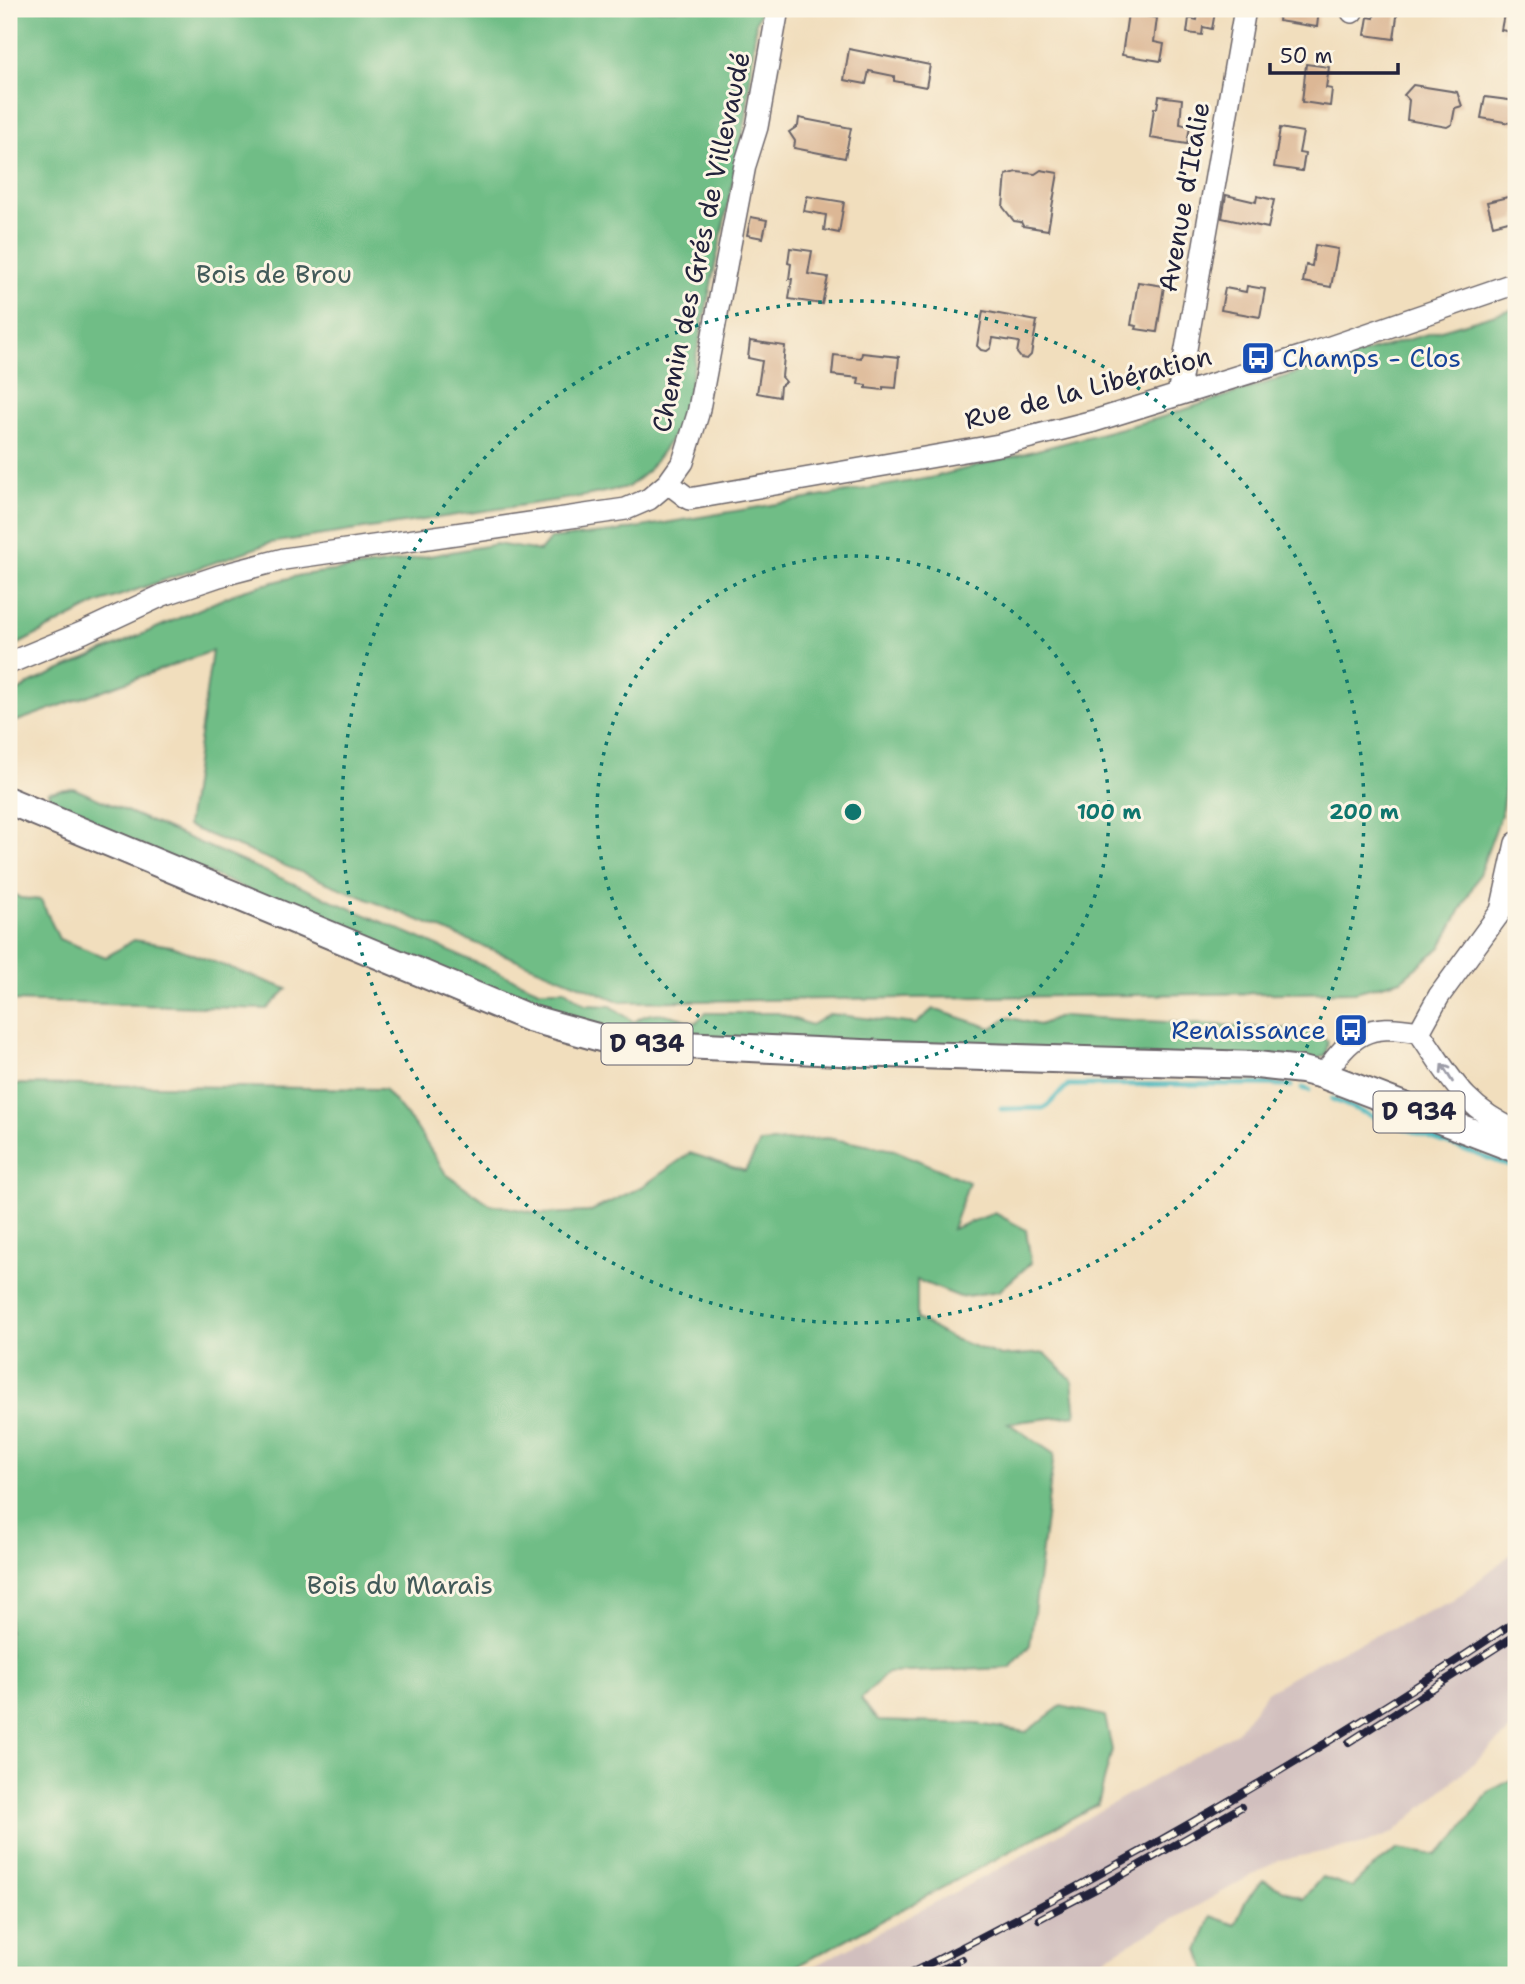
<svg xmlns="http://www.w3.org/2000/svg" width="1525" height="1984" font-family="'Shantell Sans',sans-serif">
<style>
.industrial{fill:#d1bfbe}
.forest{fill:#70bd86;stroke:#497060;stroke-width:2}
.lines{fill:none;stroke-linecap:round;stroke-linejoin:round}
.stream{stroke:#45b5bb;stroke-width:5}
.building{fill:#dcb795}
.minor-casing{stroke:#6a6468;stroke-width:24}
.major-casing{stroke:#6a6468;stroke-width:30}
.minor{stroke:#fff;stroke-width:21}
.major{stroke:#fff;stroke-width:26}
.rail-casing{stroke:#22223b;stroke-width:8}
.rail{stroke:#fcf5e5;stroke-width:5;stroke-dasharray:16;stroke-linecap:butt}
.oneway{stroke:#9c9ca7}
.ring{fill:none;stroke:#0f766e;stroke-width:3.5;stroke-dasharray:3.5 7}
.labels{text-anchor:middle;stroke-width:6;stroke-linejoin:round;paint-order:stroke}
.shield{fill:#fcf5e5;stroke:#63616e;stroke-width:2}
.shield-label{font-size:24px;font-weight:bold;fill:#22223b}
.street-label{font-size:26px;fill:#22223b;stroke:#fcf5e5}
.park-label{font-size:26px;fill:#425a59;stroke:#fcf5e5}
.transit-label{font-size:26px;fill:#164399;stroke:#fcf5e5;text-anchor:start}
.centre{fill:#0f766e;stroke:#fcf5e5;stroke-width:3.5}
.ring-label{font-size:21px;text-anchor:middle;font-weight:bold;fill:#0f766e;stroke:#fcf5e5;stroke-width:6;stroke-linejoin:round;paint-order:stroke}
</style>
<rect width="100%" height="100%" fill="#fcf5e5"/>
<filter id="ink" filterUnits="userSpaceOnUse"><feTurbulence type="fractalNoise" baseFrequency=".0143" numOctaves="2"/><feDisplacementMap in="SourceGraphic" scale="14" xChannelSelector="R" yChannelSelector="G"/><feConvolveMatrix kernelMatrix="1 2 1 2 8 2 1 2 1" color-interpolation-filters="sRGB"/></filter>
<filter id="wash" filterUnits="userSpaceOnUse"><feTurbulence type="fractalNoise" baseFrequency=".00686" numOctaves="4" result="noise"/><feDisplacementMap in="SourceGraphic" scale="28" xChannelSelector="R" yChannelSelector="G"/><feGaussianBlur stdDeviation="1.57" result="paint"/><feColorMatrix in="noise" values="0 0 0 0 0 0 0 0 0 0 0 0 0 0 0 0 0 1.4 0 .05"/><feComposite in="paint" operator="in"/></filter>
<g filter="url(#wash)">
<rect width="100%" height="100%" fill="#f1debd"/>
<path class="industrial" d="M1516,1550V1726L1393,1833L1364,1844L1279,1860L1074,1975H797L995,1871L1237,1732L1267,1692L1321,1660L1454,1600Z"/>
<path class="forest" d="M9,9H762L756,21L746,118L682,423L648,471L628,487L585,496L270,543L96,604L9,649Z
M1516,308V713L1501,815L1478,877L1441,947L1401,980L1355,992L621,1002L187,826L212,651L9,724V697L31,683L243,590L301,575L379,565L496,544L540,551L550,539L612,532L930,478L1156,419L1312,368Z
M73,788L539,990H565L585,1005L611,1006L634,1022C653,1006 674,1016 695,1023L706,1013H778L811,1025L830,1014L916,1024L933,1009L992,1028L1007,1017L1039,1025L1062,1016L1304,1030L1328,1041L1326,1055L1310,1062L652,1036L604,1028L537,1012L59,810L48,792Z
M9,890L20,898L41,900L59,939L106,957L134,940L171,946L287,989L267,1009L9,1001Z
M9,1084L384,1089L416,1127L446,1174L490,1204L542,1214L589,1212L642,1187L690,1153L745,1171L760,1143L827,1138L894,1150L969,1182L952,1229L995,1213L1026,1230L1031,1263L999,1291L960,1297L917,1280V1319L951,1338L1001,1356L1045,1353L1072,1380L1076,1415L1008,1423L1054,1454L1030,1645L1010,1668L887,1673L861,1699L878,1721L978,1724L1026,1732L1061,1706L1105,1716L1112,1750L1098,1804L780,1975H9Z
M1516,1777V1975H1207L1199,1949L1211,1916L1235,1925L1246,1900L1263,1880L1303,1899L1322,1877L1352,1887L1367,1872L1398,1849L1436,1855L1455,1838L1489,1792Z"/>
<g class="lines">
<path class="stream" d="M1302,1088L1309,1090
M1332,1099L1381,1120L1516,1168
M1001,1109L1045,1108L1068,1085L1266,1084L1291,1086"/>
</g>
<g id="blocks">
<path class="building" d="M1280,9H1319L1317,27L1278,21Z
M1375,9H1398L1394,39L1365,35L1368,17L1374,18Z
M1505,9H1516V33L1501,30Z
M1199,10L1215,12L1212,29L1203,27L1202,35L1187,33L1189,18L1197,20Z
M1128,13L1157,18L1154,42L1164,44L1161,61L1122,55Z
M849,49L930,65L926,87L894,81V76L869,71L866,84L844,80Z
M1306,64L1329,67L1326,88L1332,89L1330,106L1302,102Z
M1413,85L1457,92L1462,106L1455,108L1452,124L1447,127L1407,120L1409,100L1404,95Z
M1159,96L1182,99L1180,124L1190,126L1187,144L1150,138L1154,108H1157Z
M1485,97L1516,101V124L1481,118Z
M799,118L851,128L845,158L794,148L795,141L789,132L798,126Z
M1280,128L1303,132L1299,153L1305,154L1302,171L1274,167Z
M1041,170L1058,173L1048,230L1023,226L1021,222L1014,221L1003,207L1006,175L1017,172L1035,174Z
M1226,195L1256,202L1257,196L1274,200L1268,228L1222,218Z
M1516,195V219L1493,225L1487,202Z
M807,196L844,202L839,233L824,230L826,215L804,211Z
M751,217L767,220L763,238L747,235Z
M1315,245L1338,249L1331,287L1303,282L1306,265L1312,266Z
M790,248L812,251L808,274L828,277L822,304L789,299L792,279H789L791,264L788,263Z
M1138,282L1164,286L1157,332L1136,329L1137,326L1131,325Z
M1247,286L1265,289L1260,317L1221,310L1225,288L1246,292Z
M983,311L1037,321L1031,355L1027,359L1021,358L1017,353L1019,342L993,338L991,348L987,351L981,350L977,346Z
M750,341L785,346L782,377L786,382L780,386L779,397L757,393L762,361L748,358Z
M862,353L899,357L896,388L883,387V390L866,388V385L858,384L859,378L832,375L834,355L861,358Z"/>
</g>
</g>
<g filter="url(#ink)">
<use href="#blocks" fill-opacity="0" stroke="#6a6468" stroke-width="2"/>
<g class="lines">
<g class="minor-casing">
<path id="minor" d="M1351,9L1352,12
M1178,395L1245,9
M668,483L689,499L999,445L1094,421L1307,355L1516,283
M9,663L84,632L163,595L219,576L284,559L626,509L649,499L668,483L683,462L698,414L745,165L757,127L778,9
M1419,1032L1439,996L1501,911L1516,843
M1323,1075C1353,1034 1366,1022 1419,1032C1451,1078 1462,1106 1516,1131"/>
</g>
<g class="major-casing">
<path id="major" d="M9,801L529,1018L615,1042L885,1054L1257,1065L1302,1070L1323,1075L1516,1149"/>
</g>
<use href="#minor" class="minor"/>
<use href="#major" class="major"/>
<g class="rail-casing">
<path id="rail" d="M1349,1742L1516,1635
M1039,1919L1115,1879L1241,1807
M907,1975C1117,1870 1321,1752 1516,1621
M930,1975L962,1959"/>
</g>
<use href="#rail" class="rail"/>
</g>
<defs><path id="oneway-shaft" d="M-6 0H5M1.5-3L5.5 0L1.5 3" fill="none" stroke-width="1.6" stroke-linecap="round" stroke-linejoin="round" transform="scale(1.75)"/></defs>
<use class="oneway" href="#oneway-shaft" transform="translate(1447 1073) rotate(-122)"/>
</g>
<g class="ring">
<circle cx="853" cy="812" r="256"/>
<circle cx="853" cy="812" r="511"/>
</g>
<defs>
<g id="bus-square" transform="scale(1.75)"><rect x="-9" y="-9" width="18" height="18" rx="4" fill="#1a4fb4" stroke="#fcf5e5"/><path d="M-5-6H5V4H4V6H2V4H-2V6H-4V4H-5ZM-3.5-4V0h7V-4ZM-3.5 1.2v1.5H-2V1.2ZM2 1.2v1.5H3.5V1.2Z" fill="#fff"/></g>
</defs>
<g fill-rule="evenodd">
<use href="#bus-square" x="1258" y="358"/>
<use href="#bus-square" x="1351" y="1030"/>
</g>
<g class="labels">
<g class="shield">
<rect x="601.5" y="1023.5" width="91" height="41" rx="5"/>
<rect x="1373.5" y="1091.5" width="91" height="41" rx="5"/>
</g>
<g class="shield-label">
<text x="647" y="1052">D 934</text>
<text x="1419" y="1120">D 934</text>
</g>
<g class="street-label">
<text transform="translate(1184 197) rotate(-80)" y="9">Avenue d'Italie</text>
<text transform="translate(701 242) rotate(-78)" y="9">Chemin des Grés de Villevaudé</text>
<text transform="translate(1088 388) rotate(-15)" y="9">Rue de la Libération</text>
</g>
<g class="park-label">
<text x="274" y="283">Bois de Brou</text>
<text x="400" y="1594">Bois du Marais</text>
</g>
<g class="transit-label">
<text x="1282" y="367">Champs - Clos</text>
<text x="1326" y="1039" text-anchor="end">Renaissance</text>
</g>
</g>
<circle cx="853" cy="812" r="10" class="centre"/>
<g class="ring-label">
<text x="1109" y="819">100 m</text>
<text x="1364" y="819">200 m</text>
</g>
<rect width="1525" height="1984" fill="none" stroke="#fcf5e5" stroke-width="35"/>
<path d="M1270 63v10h128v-10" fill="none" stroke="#22223b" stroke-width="3.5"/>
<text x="1280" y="63" font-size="21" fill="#22223b" stroke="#fcf5e5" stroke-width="5" paint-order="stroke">50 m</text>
</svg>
